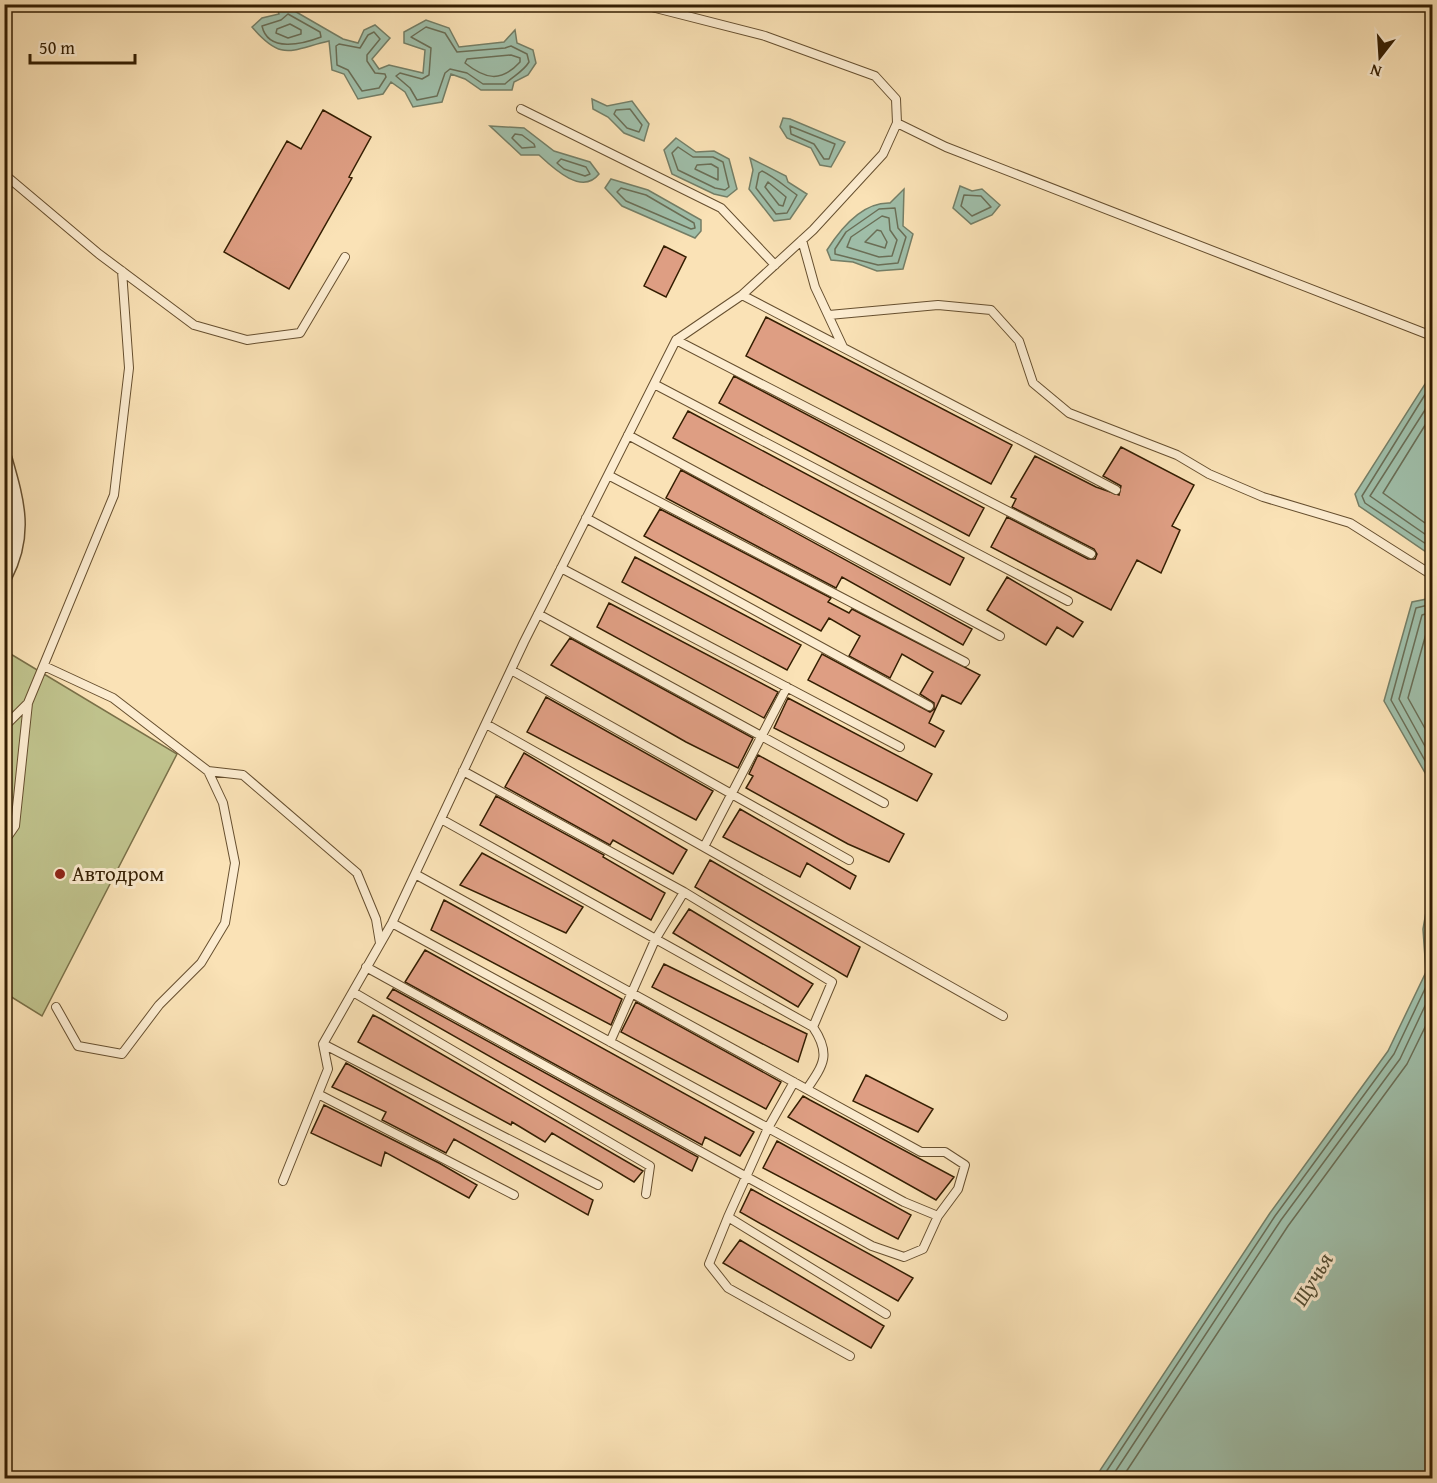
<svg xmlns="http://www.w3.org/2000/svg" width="1437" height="1483" font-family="'Gentium Book Plus',serif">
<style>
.green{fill:#c0c38d;stroke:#7a7048;stroke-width:1.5}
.water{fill:#9fbea9;stroke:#747e66;stroke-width:1.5}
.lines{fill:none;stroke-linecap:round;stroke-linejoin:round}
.shore{stroke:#6a6e56;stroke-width:1.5}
.building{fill:#de9e83;stroke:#341e02;stroke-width:1.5}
.service-casing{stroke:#664f2f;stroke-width:10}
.minor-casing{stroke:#664f2f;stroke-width:18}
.service{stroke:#fcecd0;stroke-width:8}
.minor{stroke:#fcecd0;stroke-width:15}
.poi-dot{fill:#8f2418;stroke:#fcecd0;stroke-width:2}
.labels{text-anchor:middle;stroke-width:6;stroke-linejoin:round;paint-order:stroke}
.poi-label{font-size:21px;fill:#341e02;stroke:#fcecd0;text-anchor:start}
.water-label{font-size:22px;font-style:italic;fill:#544e34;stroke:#fcecd0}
</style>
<rect width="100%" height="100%" fill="#fae2b6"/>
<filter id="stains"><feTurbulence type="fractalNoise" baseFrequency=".00333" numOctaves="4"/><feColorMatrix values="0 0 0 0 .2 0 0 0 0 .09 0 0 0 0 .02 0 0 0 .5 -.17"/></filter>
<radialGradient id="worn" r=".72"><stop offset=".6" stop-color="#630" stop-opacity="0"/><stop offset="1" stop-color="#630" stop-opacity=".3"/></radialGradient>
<path class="green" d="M4,650L177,754L42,1016L5,993Z"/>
<path class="water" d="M276,4L291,5V9L343,39L358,43L364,30L375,25L390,38L372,59L379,69L389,65L423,73L425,50L404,43V32L426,20L449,28L459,47L504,42L515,30L517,43L533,50L536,63L528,75L514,82L512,90H481L465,79L451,74L442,102L413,107L405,92L391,82L383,94L358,99L344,74L332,70L329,41C290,50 282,62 252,27L262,18L279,14Z
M592,99L607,106L632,101L649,124L644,141L624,133L608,117L593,109Z
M783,118L790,119L845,142L831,167L820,165L811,148L787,138L780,127Z
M490,126L524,128L554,151L590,162L599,174C582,196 553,168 539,155H521Z
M676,138L696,152L714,151L729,159L737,189L727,197L714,194L672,174L664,150Z
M750,158L786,176L788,182L807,194L790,219L774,221L749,189L753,170Z
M611,179L648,190L701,220V231L695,238L622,206L605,188Z
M960,186L972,191L982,189L1000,205L992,215L971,224L953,208Z
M904,189L903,226L913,234L903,269L877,271L853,262L831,260L827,250C841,228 863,202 890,203Z
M1425,384L1432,386V556L1359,506L1355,494Z
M1432,598V785L1384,701L1412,602Z
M1432,878V1478H1095L1270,1213L1388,1051L1426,972L1423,929Z"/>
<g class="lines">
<path class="shore" d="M288,14L320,32L321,37C303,44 268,53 262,26L281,20Z
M290,24L301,30V34L288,38L276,33L277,29Z
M426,27L445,33L457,52L505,48L511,46L527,54L529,62C523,72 513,76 505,84H483L467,73L450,69L445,73L437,96L417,100L410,88L396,76L400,73L422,79L429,75L431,48L411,37Z
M374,32L380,39L367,55V61L375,73L385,74L386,77L379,88L362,91L348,70L337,65L336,46L339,44L360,48L368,35Z
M511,55L520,58V62C501,83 485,79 465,63L467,59Z
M630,109L642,125L639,132L627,128L614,114L616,110Z
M790,126L835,144L829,159H824L814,144L791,134Z
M515,134L522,135L534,144L535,147L522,148L512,138Z
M678,147L693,157H713L723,162L729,187L725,190L715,188L678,170L672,153Z
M561,159L586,167L590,174L585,176L564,169L557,163Z
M711,164L718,168V180L695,169L697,165Z
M762,171C776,178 784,186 797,195L787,213L776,214L756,188L759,173Z
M768,182L786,197L783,206L779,205L765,187Z
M621,188L646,195L694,223L695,228L691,229L626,201L617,192Z
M964,195L981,196L991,207L972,216L961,206Z
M895,208L898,228L906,237L898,263L878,265L835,254V249L846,232L879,209Z
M882,216L889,218L890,230L897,240L892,256L879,257L847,247L851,237Z
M877,230L881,231L887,242L885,248L865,242Z
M1432,392L1426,393L1362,496L1365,503L1432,548
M1432,399L1370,496L1432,539
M1432,414L1383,493L1432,528
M1432,604L1416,608L1391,700L1432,773
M1432,612L1422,615L1399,699L1432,759
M1432,621L1429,623L1408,698L1432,741
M1102,1478L1275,1216L1394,1054L1432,974L1429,929L1432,912
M1111,1478L1281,1220L1400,1059L1432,991
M1122,1478L1288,1226L1407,1064L1432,1013"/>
</g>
<path class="building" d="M323,110L371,137L349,177L352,178L289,289L224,252L287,141L301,149Z
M664,246L686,257L666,297L644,286Z
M766,317L1012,445L991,484L746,356Z
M734,376L984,508L969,536L719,403Z
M688,411L964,558L950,585L673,438Z
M1121,447L1194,485L1172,526L1180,530L1161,573L1137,560L1111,610L991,547L1007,517L1088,559H1095L1097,554L1094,549L1012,507L1016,499L1011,497L1035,456L1096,487L1119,495L1121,486L1103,476Z
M681,470L972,629L963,645L842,577L836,588L666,498Z
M660,509L831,598L828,602L849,613L852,609L980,675L961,704L942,695L929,723L944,731L935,747L808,680L822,654L930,712L934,709V703L920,694L933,672L902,654L890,678L849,656L860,636L829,618L821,631L644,536Z
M635,557L801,645L787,670L622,582Z
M1007,577L1083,622L1073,637L1057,627L1046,645L987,610Z
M609,603L778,692L764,718L597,627Z
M570,638L753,738L738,768L686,742L551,665Z
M546,697L713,791L696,820L527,732Z
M788,698L932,774L917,801L774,728Z
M524,753L687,850L673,874L613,840L610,845L505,787Z
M758,755L904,834L889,862L848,844L746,788L753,776L749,774Z
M496,796L604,855L603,857L665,893L651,920L480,825Z
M740,809L856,876L850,889L807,863L800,877L723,837Z
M482,853L583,907L566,933L460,885Z
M710,860L860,947L847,977L695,887Z
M444,900L622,999L611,1025L431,930Z
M689,909L813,984L798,1007L673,933Z
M425,950L754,1132L740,1156L705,1137L702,1145L405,982Z
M664,964L807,1034L798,1062L652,987Z
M393,989L698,1157L692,1171L387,998Z
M636,1002L781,1082L766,1109L621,1032Z
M373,1015L381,1019L643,1171L634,1182L552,1133L545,1142L512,1122L511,1125L358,1042Z
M346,1063L593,1200L588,1215L454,1139L446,1153L382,1120L386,1112L332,1087Z
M866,1075L933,1109L918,1132L853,1101Z
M803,1096L810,1100L954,1177L936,1200L788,1117Z
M324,1105L439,1163L477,1185L469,1198L385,1152L381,1166L311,1133Z
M777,1141L911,1215L898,1239L763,1168Z
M751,1189L913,1278L898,1301L740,1212Z
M740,1240L884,1326L871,1348L723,1263Z"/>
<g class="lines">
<g class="service-casing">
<path id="service" d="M521,109L721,208L775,265
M897,123L946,147L1432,336
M4,174L99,254L194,325L247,340L300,333L345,257
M802,240L815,287L843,347
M742,295L1116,490
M829,315L938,305L991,310L1019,341L1033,383L1069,413L1177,455L1209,474L1263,497L1350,523L1432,575
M676,340L1091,554
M654,384L1068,601
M628,435L1000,636
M608,475L965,662
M586,518L929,706
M561,568L900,747
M538,614L884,803
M44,666L113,698L208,771L243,775L357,873L376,919L380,943
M511,670L849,860
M486,724L1003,1016
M4,727L28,703
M463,771L684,892L832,982L813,1027C831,1054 824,1064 807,1089
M441,819L813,1027
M4,842L15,826L28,703L114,495L129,368L122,271
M704,847L787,687
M415,874L921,1152H945L965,1165L958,1189L938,1216
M366,967L872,1246L904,1257L923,1249L938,1216L904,1202L392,923
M353,992L650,1166L646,1194
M56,1007L78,1046L122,1054L159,1005L201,963L225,923L235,863L223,803L208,771
M610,1042L655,940L684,892
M323,1044L598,1185
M794,1082L768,1128L728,1217L886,1314
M318,1094L514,1195
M283,1181L328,1069L323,1044L392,923L524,642L676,340L742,295L813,230L883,154L897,123L896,99L875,76L765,36L640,4
M728,1217L709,1264L728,1288L850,1356"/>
</g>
<g class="minor-casing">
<path id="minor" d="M4,459C16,501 26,534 4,576"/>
</g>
<use href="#service" class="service"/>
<use href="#minor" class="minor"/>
</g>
<circle class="poi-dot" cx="60" cy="874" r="6"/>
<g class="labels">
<g class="poi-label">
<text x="72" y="881">Автодром</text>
</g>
<g class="water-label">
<text transform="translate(1312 1279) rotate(-59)" y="8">Щучья</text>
</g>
</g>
<rect width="1437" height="1483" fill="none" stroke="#fae2b6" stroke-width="24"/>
<rect x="6" y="6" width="1425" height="1471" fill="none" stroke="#341e02" stroke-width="3"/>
<rect x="12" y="12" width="1413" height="1459" fill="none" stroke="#341e02" stroke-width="1.5"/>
<g transform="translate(1380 57) rotate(197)" stroke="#fcecd0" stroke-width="4.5" paint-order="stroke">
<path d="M0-4.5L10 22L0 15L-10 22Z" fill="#341e02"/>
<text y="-9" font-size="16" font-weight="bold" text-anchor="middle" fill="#341e02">N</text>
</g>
<path d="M30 54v9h105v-9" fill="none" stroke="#341e02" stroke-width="3"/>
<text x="39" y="54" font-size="18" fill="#341e02" stroke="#fcecd0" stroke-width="4.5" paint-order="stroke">50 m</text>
<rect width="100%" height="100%" filter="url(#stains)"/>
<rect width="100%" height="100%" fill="url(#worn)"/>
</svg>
